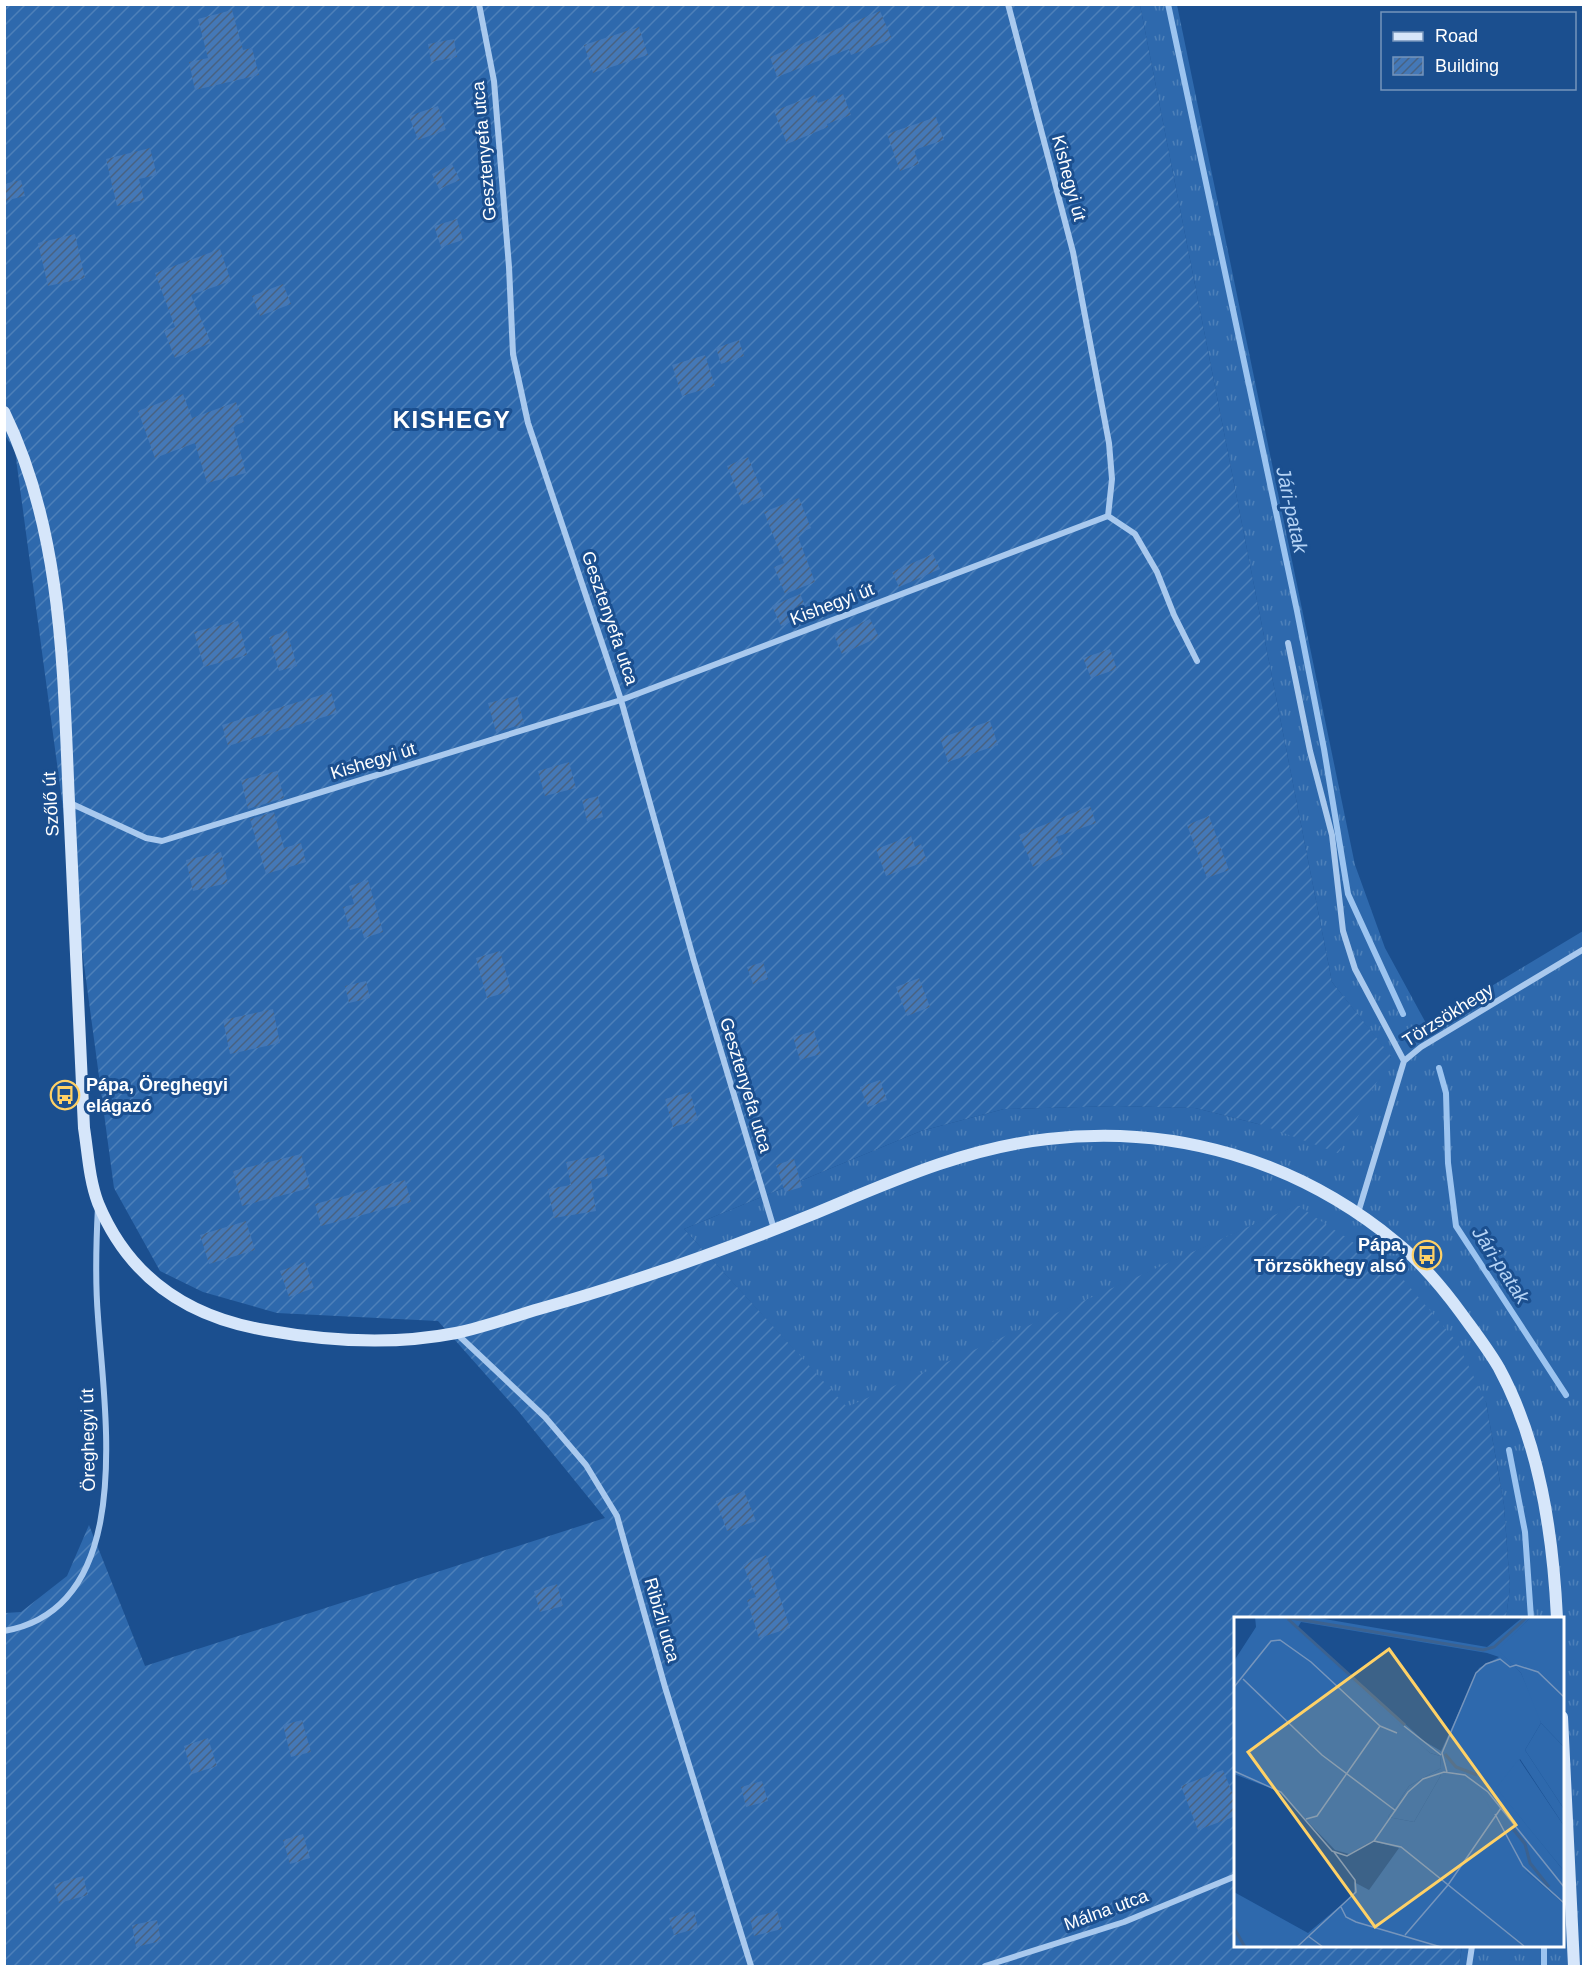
<svg xmlns="http://www.w3.org/2000/svg" width="1588" height="1971" font-family="Helvetica,sans-serif">
<style>
.grass{fill:url(#grass-tufts)}
.garden{fill:url(#garden-furrows)}
.lines{fill:none;stroke-linecap:round;stroke-linejoin:round}
.stream{stroke:#9cc4f0;stroke-width:6}
.building{fill:url(#building-hatch)}
.street{stroke:#a9c9ee;stroke-width:6}
.secondary{stroke:#d6e6fa;stroke-width:12}
.labels{text-anchor:middle;stroke-width:6;stroke-linejoin:round;paint-order:stroke}
.street-label{font-size:18px;fill:#fff;stroke:#1b4f8f}
.poi-label{font-size:18px;font-weight:bold;fill:#fff;stroke:#1b4f8f;text-anchor:start}
.water-label{font-size:20px;font-style:italic;fill:#b5d3f5;stroke:#1b4f8f}
.district-label{font-size:24px;font-weight:bold;letter-spacing:1.5px;fill:#fff;stroke:#1b4f8f}
.inset-river{fill:none;stroke:#3c6290;stroke-width:3}
.inset-road{fill:none;stroke:#7695bc;stroke-width:1.5}
.view{fill:#ffd166;fill-opacity:0.15;stroke:#ffd166;stroke-width:3}
.inset-edge{fill:none;stroke:#fff;stroke-width:3}
</style>
<defs>
<pattern id="grass-tufts" width="24" height="20" patternUnits="userSpaceOnUse" patternTransform="scale(1.5)"><rect width="24" height="20" fill="#2e69ad"/><path d="M3 7l-1-3M5 7V3M7 7l1-3M15 17l-1-3M17 17v-4M19 17l1-3" fill="none" stroke="#4d80b9"/></pattern>
<pattern id="garden-furrows" width="10" height="10" patternUnits="userSpaceOnUse" patternTransform="scale(1.5)"><rect width="10" height="10" fill="#2e69ad"/><path d="M-1 1l2-2M0 10L10 0M9 11l2-2" fill="none" stroke="#4d80b9"/></pattern>
<pattern id="building-hatch" width="6" height="6" patternUnits="userSpaceOnUse" patternTransform="scale(1.5)"><rect width="6" height="6" fill="#4478b7"/><path d="M-1 1l2-2M0 6l6-6M5 7l2-2" fill="none" stroke="#486282"/></pattern>
</defs>
<rect width="100%" height="100%" fill="#1b4f8f"/>
<path class="grass" d="M1140,5H1177L1355,865L1385,948L1427,1025L1583,931V1966H1459L1462,1946H1562V1618H1506L1510,1587L1504,1505L1486,1402L1296,1206L847,1408L684,1229L921,1131L1004,1109L1117,1106L1195,1108L1262,1125L1391,1057L1332,982Z"/>
<path class="garden" d="M5,5H1140L1332,982L1391,1056L1338,1153L1262,1125L1195,1108L1117,1106L1004,1109L921,1131L684,1229L847,1407L1297,1205L1396,1271L1457,1342L1486,1402L1504,1505L1510,1587L1506,1618H1236V1946H1462L1459,1966H5V1613L21,1612L67,1576L89,1525L145,1666L605,1518L519,1412L438,1321L277,1313L203,1292L160,1271L114,1188L15,451L5,435Z"/>
<g class="lines">
<path class="stream" d="M1168,4L1297,611L1324,749L1348,894L1403,1014
M1439,1068L1446,1093L1448,1163L1456,1226L1566,1395
M1509,1450L1525,1532L1531,1618
M1544,1946V1966"/>
</g>
<path class="building" d="M232,10L243,50L252,48L259,75L195,90L189,62L208,58L198,19Z
M880,11L892,39L851,55L849,49L777,77L770,57Z
M639,27L648,55L593,73L584,45Z
M454,39L457,57L431,62L428,44Z
M843,94L851,115L827,124L828,127L787,144L774,111L815,95L818,103Z
M438,106L446,130L418,140L409,116Z
M936,117L944,140L914,150L919,164L900,171L887,134Z
M150,148L157,175L139,179L144,200L117,206L106,159Z
M452,164L460,180L439,189L432,174Z
M21,180L25,196L4,201V184Z
M457,219L463,240L441,247L434,226Z
M75,234L85,278L48,286L38,243Z
M220,249L231,281L191,295L211,343L175,358L164,331L175,327L155,273Z
M283,284L291,304L260,316L252,296Z
M739,340L744,356L721,364L716,348Z
M705,355L715,386L682,396L672,365Z
M183,394L192,418L236,402L244,422L233,426L246,473L207,483L195,443L155,458L138,411Z
M748,457L764,496L743,505L727,466Z
M799,498L811,528L797,534L815,582L785,594L774,567L784,563L764,512Z
M933,554L940,569L899,587L892,572Z
M800,594L809,614L781,626L772,606Z
M870,619L879,637L842,654L834,635Z
M238,621L247,655L204,667L194,632Z
M287,631L297,666L279,671L269,637Z
M1110,649L1117,669L1091,678L1083,658Z
M331,692L337,713L228,746L222,725Z
M517,696L524,724L496,732L488,703Z
M990,721L998,745L948,762L940,738Z
M569,762L576,788L545,796L538,771Z
M277,771L284,798L248,809L241,780Z
M598,796L603,817L587,821L582,800Z
M1090,806L1096,823L1056,837L1063,854L1033,867L1019,835Z
M274,812L284,848L301,843L306,862L266,874L250,819Z
M1209,816L1229,870L1207,878L1187,825Z
M911,836L915,847L921,844L927,861L886,876L876,849Z
M221,852L228,883L193,891L186,860Z
M368,880L383,932L364,938L361,927L350,930L343,907L354,904L349,886Z
M500,951L511,991L487,998L476,958Z
M763,962L768,979L753,984L747,967Z
M919,978L930,1007L907,1016L896,987Z
M366,981L370,998L349,1003L345,986Z
M273,1009L280,1043L230,1054L223,1020Z
M814,1031L821,1054L800,1060L793,1037Z
M880,1080L887,1100L868,1107L860,1087Z
M690,1092L698,1120L673,1127L665,1099Z
M301,1154L310,1188L242,1206L233,1171Z
M604,1155L608,1176L591,1180L596,1211L554,1218L548,1189L571,1185L566,1162Z
M794,1159L802,1187L785,1192L776,1165Z
M405,1180L411,1202L321,1226L315,1204Z
M246,1221L255,1250L209,1264L200,1235Z
M305,1262L314,1288L289,1297L280,1271Z
M744,1491L756,1521L727,1531L716,1501Z
M766,1555L790,1628L759,1638L747,1600L756,1597L743,1565Z
M557,1584L563,1606L540,1612L534,1591Z
M302,1720L311,1752L291,1757L283,1725Z
M208,1738L217,1766L192,1774L184,1746Z
M1223,1770L1236,1802V1816L1198,1830L1181,1786Z
M762,1781L768,1801L746,1807L741,1787Z
M303,1834L310,1858L290,1864L283,1840Z
M83,1876L88,1895L59,1903L54,1884Z
M694,1911L698,1928L674,1935L669,1918Z
M777,1911L782,1929L754,1936L750,1918Z
M157,1920L161,1941L136,1947L132,1925Z"/>
<g class="lines">
<path class="street" d="M479,4L494,81L509,267L513,354L528,423L621,700L694,961L774,1229
M1008,4L1073,252L1109,443L1112,479L1108,516
M1108,516L1135,534L1157,572L1174,615L1197,661
M1288,643L1310,751L1332,835L1343,931L1355,969L1404,1061
M70,803L146,838L162,841L621,700L1108,516
M1358,1213L1404,1061L1421,1047L1584,949
M456,1333L545,1417L586,1465L617,1516L665,1687L751,1966
M4,1631C138,1608 104,1411 98,1317C95,1280 96,1244 98,1207
M985,1966L1124,1922L1236,1876
M1469,1966L1472,1946"/>
<path class="secondary" d="M4,412C63,532 63,671 69,802C74,911 79,1019 84,1128C88,1153 89,1179 98,1203C129,1278 188,1317 265,1330C326,1341 395,1345 456,1333C484,1327 512,1317 539,1309C632,1283 722,1251 811,1215C888,1183 964,1148 1048,1139C1175,1124 1298,1161 1396,1242C1421,1262 1442,1287 1461,1313C1474,1331 1488,1349 1499,1368C1540,1443 1553,1535 1557,1618
M1562,1717L1574,1966"/>
</g>
<defs>
<g id="bus-ring" transform="scale(1.5)"><circle r="9.5" fill="#1b4f8f" stroke="#ffd166" stroke-width="1.5"/><path d="M-5-6H5V4H4V6H2V4H-2V6H-4V4H-5ZM-3.5-4V0h7V-4ZM-3.5 1.2v1.5H-2V1.2ZM2 1.2v1.5H3.5V1.2Z" fill="#ffd166"/></g>
</defs>
<g fill-rule="evenodd">
<use href="#bus-ring" x="65" y="1095"/>
<use href="#bus-ring" x="1427" y="1255"/>
</g>
<g class="labels">
<g class="street-label">
<text transform="translate(484 151) rotate(-95)" y="6">Gesztenyefa utca</text>
<text transform="translate(1069 178) rotate(75)" y="6">Kishegyi út</text>
<text transform="translate(832 604) rotate(-21)" y="6">Kishegyi út</text>
<text transform="translate(610 618) rotate(71)" y="6">Gesztenyefa utca</text>
<text transform="translate(373 761) rotate(-17)" y="6">Kishegyi út</text>
<text transform="translate(51 804) rotate(-93)" y="6">Szőlő út</text>
<text transform="translate(1448 1015) rotate(-32)" y="6">Törzsökhegy</text>
<text transform="translate(746 1085) rotate(73)" y="6">Gesztenyefa utca</text>
<text transform="translate(88 1440) rotate(-91)" y="6">Öreghegyi út</text>
<text transform="translate(662 1620) rotate(74)" y="6">Ribizli utca</text>
<text transform="translate(1106 1910) rotate(-20)" y="6">Málna utca</text>
</g>
<g class="poi-label">
<text x="86" y="1091">Pápa, Öreghegyi<tspan x="86" dy="21">elágazó</tspan></text>
<text x="1406" y="1251" text-anchor="end">Pápa,<tspan x="1406" dy="21">Törzsökhegy alsó</tspan></text>
</g>
<g class="water-label">
<text transform="translate(1292 510) rotate(78)" y="7">Jári-patak</text>
<text transform="translate(1501 1265) rotate(57)" y="7">Jári-patak</text>
</g>
<g class="district-label">
<text x="452" y="428">KISHEGY</text>
</g>
</g>
<g transform="translate(1234 1617)">
<rect width="330" height="330" fill="#1b4f8f"/>
<path d="M34,0H79L253,30L289,0H297L265,33L287,56L305,96L307,106L291,133L330,192V209L286,142L263,171L330,254V287L293,255L207,158L180,205L154,200L175,169L207,151L206,139L196,136ZM67,5L253,36L265,40L245,51L207,134L190,124L64,10Z" fill="#2e69ad" fill-rule="evenodd"/>
<path d="M307,106L330,130V192L291,133ZM285,142L330,209V254L262,171Z" fill="#2e69ad"/>
<path d="M21,0L53,3L196,136L206,139L207,151L175,169L154,200L180,205L207,158L230,160L245,172L293,255L330,287V330H0V275L74,316L120,277V265L135,273L165,231L138,224L115,237L101,233L44,174L0,157V44L22,10ZM297,0H330V130L307,106L287,56L264,33Z" fill="#2e69ad"/>
<path class="inset-river" d="M50,0L249,33L260,30L293,0M54,2L171,108M211,137L222,150L243,158M279,212L291,227L296,246L315,270M0,311L11,330"/>
<path class="inset-road" d="M9,62L88,138L162,194M0,70L37,24L46,23L77,45L146,109M146,109L163,116M170,109L207,138M0,154L47,175L98,234L113,239L140,224L174,175L189,162L210,155L231,158L254,175L330,270M213,155L208,136L242,56L252,47L266,42L276,50L282,48L304,55L330,80M261,197L289,249L330,286M72,202L83,199L146,109M140,224L167,230L290,329M107,290L112,300L122,305L207,330M171,318L214,268L267,191M74,319L89,330M63,330L122,275L121,263L100,235"/>
<path class="view" d="M155,32L282,208L141,310L14,135Z"/>
<rect width="330" height="330" class="inset-edge"/>
</g>
<rect width="1588" height="1971" fill="none" stroke="#ffffff" stroke-width="12"/>
<rect x="1381" y="12" width="195" height="78" fill="#1b4f8f" stroke="#7695bc" stroke-width="1.5"/>
<rect x="1393" y="32" width="30" height="9" fill="#d6e6fa" stroke="#7695bc" stroke-width="1.5"/>
<text x="1435" y="42" font-size="18" fill="#ffffff">Road</text>
<rect x="1393" y="57" width="30" height="18" fill="url(#building-hatch)" stroke="#7695bc" stroke-width="1.5"/>
<text x="1435" y="72" font-size="18" fill="#ffffff">Building</text>
</svg>
